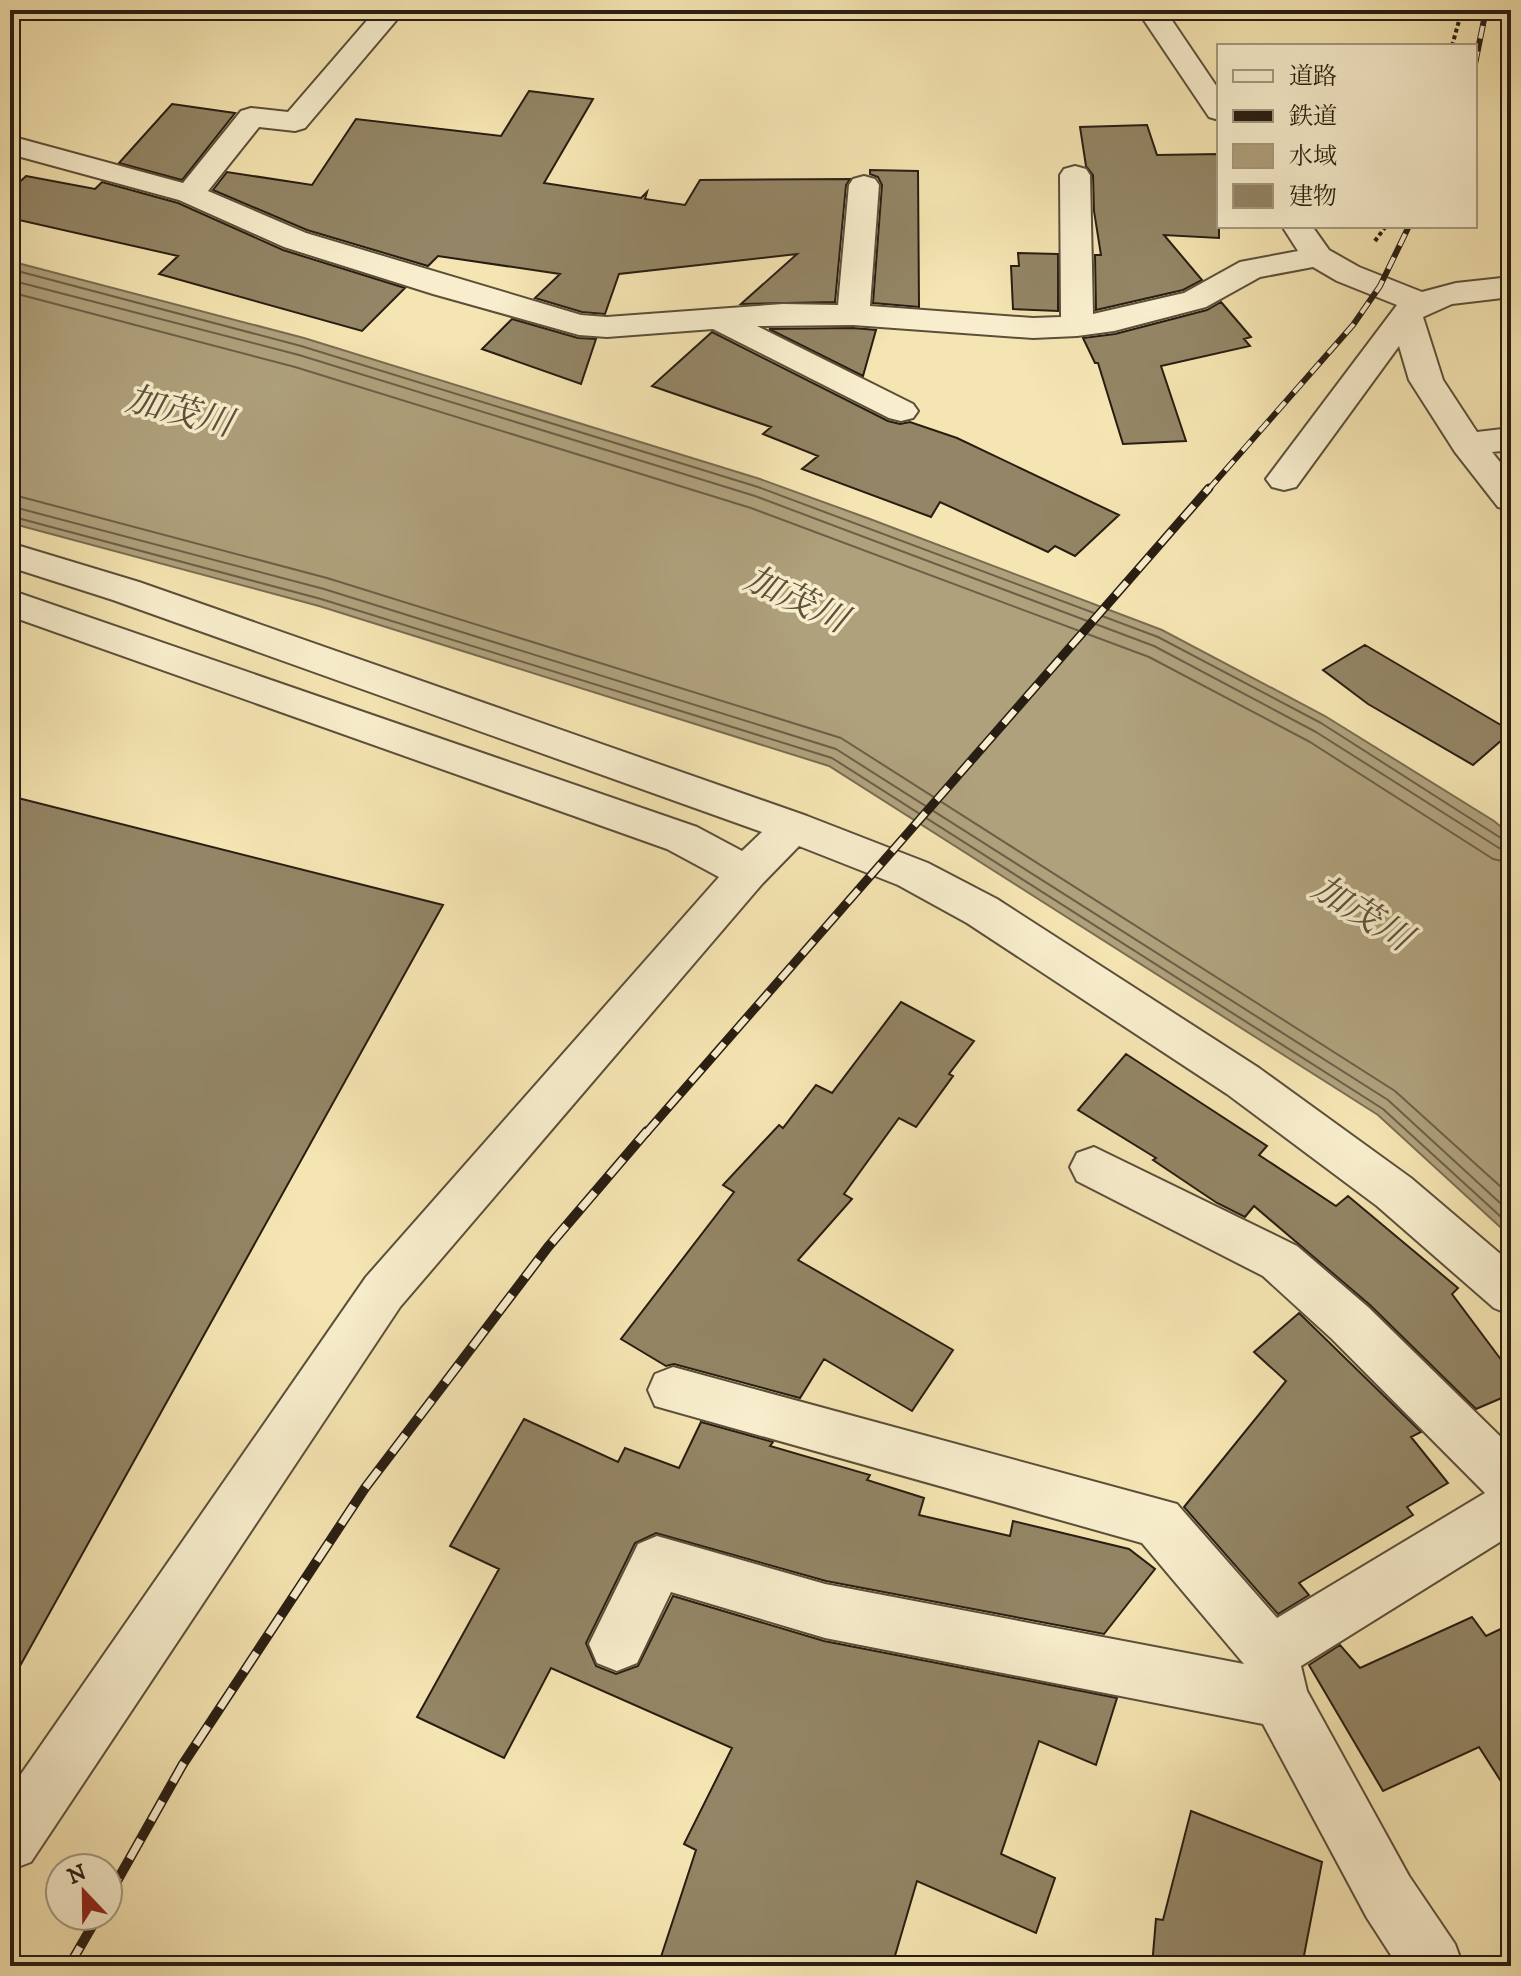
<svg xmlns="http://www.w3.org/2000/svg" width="1521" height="1976" font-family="'IM FELL DW Pica','Noto Serif JP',serif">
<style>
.water{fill:#afa17c;stroke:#796c52;stroke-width:2}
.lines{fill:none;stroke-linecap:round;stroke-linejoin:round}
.shore{stroke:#6c5f47;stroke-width:2}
.building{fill:#938565;stroke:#281d12;stroke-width:2}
.minor-casing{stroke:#5b4f3a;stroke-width:4}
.path{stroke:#281d12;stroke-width:4;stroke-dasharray:4 3;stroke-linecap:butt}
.minor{fill:#f8eecd;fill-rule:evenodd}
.rail-far2-casing{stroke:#281d12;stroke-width:6}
.rail-far1-casing{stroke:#281d12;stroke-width:9}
.rail-casing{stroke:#281d12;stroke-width:10}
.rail-far2{stroke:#f8eecd;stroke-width:4;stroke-dasharray:13;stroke-linecap:butt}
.rail-far1{stroke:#f8eecd;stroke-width:6;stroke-dasharray:17;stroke-linecap:butt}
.rail{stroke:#f8eecd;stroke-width:7;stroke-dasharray:22;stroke-linecap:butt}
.labels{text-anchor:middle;stroke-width:7;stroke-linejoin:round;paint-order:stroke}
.water-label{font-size:36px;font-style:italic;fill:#5e523c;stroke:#f8eecd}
</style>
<rect width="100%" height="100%" fill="#f5e5b2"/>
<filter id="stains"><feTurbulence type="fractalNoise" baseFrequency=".0025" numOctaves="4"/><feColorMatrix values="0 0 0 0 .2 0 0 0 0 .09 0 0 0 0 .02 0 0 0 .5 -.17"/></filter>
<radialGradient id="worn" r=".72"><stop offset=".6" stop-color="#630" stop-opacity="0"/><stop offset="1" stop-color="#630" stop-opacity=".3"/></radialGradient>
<path class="water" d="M10,261L304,338L760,479L870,519L1162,630L1325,716L1494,821L1511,835V1237L1378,1115L829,766L319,606L10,523Z"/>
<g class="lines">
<path class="shore" d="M10,269L301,346L758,487L1158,637L1321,723L1504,840L1511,841
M10,280L299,355L755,496L1154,646L1316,732L1499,848L1511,851
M10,292L295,367L751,508L1149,657L1310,742L1493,859L1511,863
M10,494L327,578L841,738L1395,1091L1511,1196
M10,506L324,589L836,749L1388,1100L1511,1213
M10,516L321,599L832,758L1383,1109L1511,1226"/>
</g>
<path class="building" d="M529,91L593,99L544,183L641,198L647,192L645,199L685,205L700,180L850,179L846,185L835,302L741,304L797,254L619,274L605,314L582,312L535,298L560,274L438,256L428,266L307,230L213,190L227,172L312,185L356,119L501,136Z
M172,104L235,113L182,180L119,163Z
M1147,125L1157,155L1219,154V238L1164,235L1202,280L1183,290L1096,310L1095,255H1101L1094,211L1093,175L1086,166L1080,127Z
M870,170L918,171L919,307L873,303L882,185L878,177L870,174Z
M26,176L95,189L102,182L178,203L283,250L405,288L362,331L159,274L178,256L10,218V191Z
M1018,253L1058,254V311L1013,309L1011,266H1019Z
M1221,302L1251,337L1244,339L1250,346L1161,366L1186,441L1123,444L1098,363H1095L1083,338L1115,334L1207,310Z
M512,319L578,338L596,339L581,384L482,349Z
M853,328L876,330L863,376L769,329Z
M712,332L888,421L900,424L910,422L957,438L1119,515L1075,556L1055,546L1048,552L940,502L931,517L802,469L818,456L763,434L771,427L652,386Z
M1365,645L1511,731V732L1473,765L1368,704L1323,670Z
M10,796L443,905L10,1684Z
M901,1002L974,1041L949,1074L953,1076L916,1127L899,1118L844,1194L852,1199L798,1260L953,1350L912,1411L824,1359L800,1398L674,1364L666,1366L621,1339L734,1192L723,1185L779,1125L783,1128L816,1085L832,1093Z
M1126,1054L1267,1146L1259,1155L1336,1206L1348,1196L1458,1288L1452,1294L1511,1373V1394L1476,1409L1370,1305L1254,1206L1245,1217L1217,1203L1153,1160L1156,1158L1078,1110Z
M1299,1313L1421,1432L1411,1437L1448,1483L1407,1507L1413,1515L1299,1583L1309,1595L1278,1614L1184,1507L1286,1381L1254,1352Z
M524,1419L618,1462L625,1448L679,1468L701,1422L773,1442L770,1446L870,1475L867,1480L924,1498L919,1515L1010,1536L1013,1521L1129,1549L1155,1569L1104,1634L826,1581L656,1533L635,1543L586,1643L596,1666L616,1674L638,1666L673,1596L824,1641L1117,1698L1096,1765L1039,1741L1001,1854L1055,1878L1036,1933L917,1881L892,1966H658L696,1850L684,1844L732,1748L551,1668L504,1758L417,1717L499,1569L450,1546Z
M1472,1617L1486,1636L1511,1624V1797L1479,1747L1383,1791L1309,1665L1340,1645L1360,1668Z
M1191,1811L1322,1862L1302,1966H1152L1156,1919L1163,1920Z"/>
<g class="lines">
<g class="minor-casing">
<path id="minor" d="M376,10H405L305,128L295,131L259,127L208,191L306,233L581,315L607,317L783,304L838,305L849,185L853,179L864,176L875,179L879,185L870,306L1033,318L1061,317L1060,175L1064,169L1075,166L1086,169L1090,175L1093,314L1184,293L1240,262L1298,251L1282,226H1312L1329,250L1359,267L1422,292L1456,283L1511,277V297L1452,304L1423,317L1443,380L1477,432L1511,428V450L1492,452L1511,476V510L1498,507L1455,452L1409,380L1399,346L1296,487L1284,490L1272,487L1266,479L1272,471L1397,305L1337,281L1313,267L1260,277L1206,307L1114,331L1077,336L1033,338L853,325L757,326L913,404L918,411L913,418L901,421L889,418L713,329L607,337L579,335L433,294L284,247L179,200L10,154V136L183,183L241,111L251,108L288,112Z
M1137,10H1165L1219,90V120L1209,117Z
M10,543L139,582L807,816L928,863L997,899L1259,1068L1411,1178L1511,1263V1315L1494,1308L1377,1206L1227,1094L967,923L898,885L799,846L762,884L400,1307L31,1862L10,1870V1790L366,1277L719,877L667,849L10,616V590L697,827L742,851L762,832L113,600L10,567Z
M1094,1147L1297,1246L1368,1307L1511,1447V1535L1301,1666L1307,1691L1409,1876L1455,1944L1463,1966H1398L1367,1918L1263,1724L825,1638L671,1592L637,1663L617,1671L597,1663L589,1644L638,1544L657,1536L825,1584L1244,1664L1142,1543L655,1406L648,1390L655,1374L673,1367L1177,1504L1277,1618L1485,1493L1332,1339L1263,1276L1077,1181L1070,1167L1077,1153Z"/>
</g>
<path class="path" d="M1452,46L1462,10
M1375,241L1386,226"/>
<use href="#minor" class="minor"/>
<g class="rail-far2-casing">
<path id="rail-far2" d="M1475,64L1486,10
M1208,490L1353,325L1380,286L1409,226"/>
</g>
<g class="rail-far1-casing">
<path id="rail-far1" d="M646,1133L1209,488"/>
</g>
<g class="rail-casing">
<path id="rail" d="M108,1897L183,1764L365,1488L548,1247L647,1131
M69,1966L98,1916"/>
</g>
<use href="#rail-far2" class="rail-far2"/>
<use href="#rail-far1" class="rail-far1"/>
<use href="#rail" class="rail"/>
</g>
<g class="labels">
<g class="water-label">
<text transform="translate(180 410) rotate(14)" y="13">加茂川</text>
<text transform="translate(797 598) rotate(25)" y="13">加茂川</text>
<text transform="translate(1363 912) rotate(32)" y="13">加茂川</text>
</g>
</g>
<rect width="1521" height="1976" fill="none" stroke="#f5e5b2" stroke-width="40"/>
<rect x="12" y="12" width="1497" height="1952" fill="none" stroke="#281d12" stroke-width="4"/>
<rect x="20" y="20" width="1481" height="1936" fill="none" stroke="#281d12" stroke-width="2"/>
<rect x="1217" y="44" width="260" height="184" fill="#f8eecd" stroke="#a59a82" stroke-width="2"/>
<rect x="1233" y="70" width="40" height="12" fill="#f8eecd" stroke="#a59a82" stroke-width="2"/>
<text x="1289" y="84" font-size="24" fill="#281d12">道路</text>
<rect x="1233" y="110" width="40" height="12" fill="#281d12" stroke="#a59a82" stroke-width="2"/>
<text x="1289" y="124" font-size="24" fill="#281d12">鉄道</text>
<rect x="1233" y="144" width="40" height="24" fill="#afa17c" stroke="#a59a82" stroke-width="2"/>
<text x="1289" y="164" font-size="24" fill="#281d12">水域</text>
<rect x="1233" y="184" width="40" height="24" fill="#938565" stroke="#a59a82" stroke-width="2"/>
<text x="1289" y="204" font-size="24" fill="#281d12">建物</text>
<g transform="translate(84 1892) rotate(338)"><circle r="38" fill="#f8eecd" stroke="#a59a82" stroke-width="2"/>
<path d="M0-6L14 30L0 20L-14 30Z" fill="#8f2418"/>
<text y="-12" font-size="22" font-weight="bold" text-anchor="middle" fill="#281d12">N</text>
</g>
<rect width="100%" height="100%" filter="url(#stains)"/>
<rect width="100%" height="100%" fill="url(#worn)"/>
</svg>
